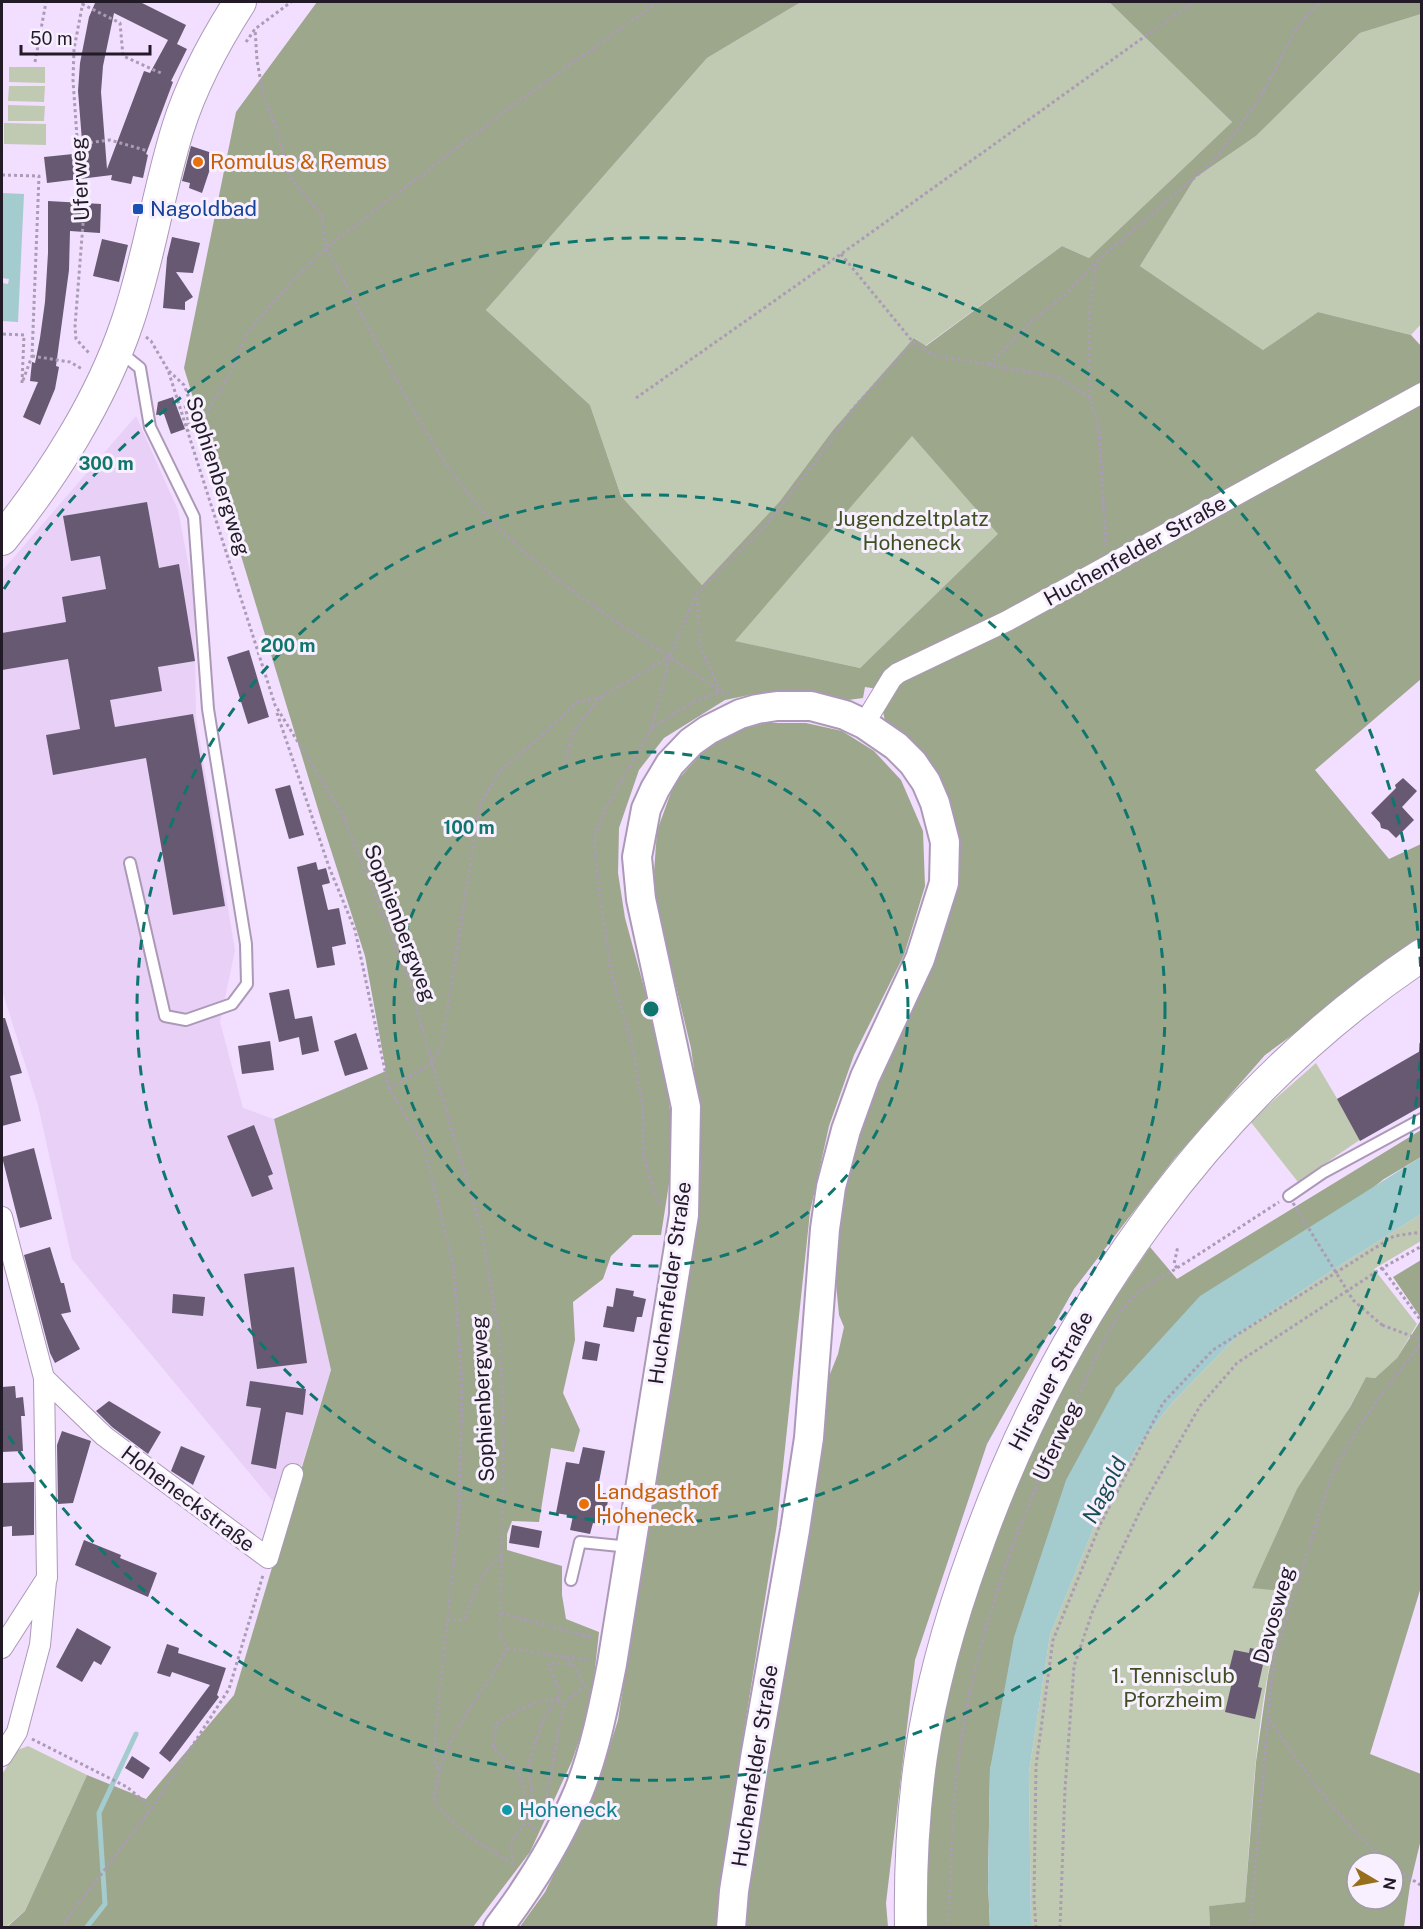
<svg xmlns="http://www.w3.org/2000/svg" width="1423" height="1929" font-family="'Public Sans',sans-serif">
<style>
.built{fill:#e8d0f7}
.green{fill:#c0cab2}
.forest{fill:#9ca78c;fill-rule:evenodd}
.water{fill:#a4cbce}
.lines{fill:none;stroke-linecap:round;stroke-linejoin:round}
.stream{stroke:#a4cbce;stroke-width:5}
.building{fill:#665971;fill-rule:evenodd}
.lane-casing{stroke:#ac99b8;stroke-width:14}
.street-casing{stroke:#ac99b8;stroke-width:22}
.secondary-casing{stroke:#ac99b8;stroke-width:32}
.primary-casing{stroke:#ac99b8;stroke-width:34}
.path{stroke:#ab9cb5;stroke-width:3;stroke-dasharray:3 3;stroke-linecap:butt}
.lane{stroke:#fff;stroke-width:10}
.street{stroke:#fff;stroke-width:20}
.secondary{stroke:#fff;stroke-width:28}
.primary{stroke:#fff;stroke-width:32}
.path-bridge{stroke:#ab9cb5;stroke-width:3;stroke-dasharray:3 3;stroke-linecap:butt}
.ring{fill:none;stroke:#0f766e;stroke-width:3;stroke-dasharray:10 8}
.food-dot{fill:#e8710a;stroke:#f8f0fe;stroke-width:2}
.transit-dot{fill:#1a4fb4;stroke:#f8f0fe;stroke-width:2}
.culture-dot{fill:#0f9aa8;stroke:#f8f0fe;stroke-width:2}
.labels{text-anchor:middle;stroke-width:6;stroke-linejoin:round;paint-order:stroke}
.food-label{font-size:21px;fill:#c56008;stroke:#f8f0fe;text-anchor:start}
.street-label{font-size:21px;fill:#221b27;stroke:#f8f0fe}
.transit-label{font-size:21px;fill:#164399;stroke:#f8f0fe;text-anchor:start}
.park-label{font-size:21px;fill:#3e4f21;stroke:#f8f0fe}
.culture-label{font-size:21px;fill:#0d838f;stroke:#f8f0fe;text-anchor:start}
.water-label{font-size:22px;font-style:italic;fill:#164e52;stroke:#f8f0fe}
.centre{fill:#0f766e;stroke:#f8f0fe;stroke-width:3}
.ring-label{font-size:18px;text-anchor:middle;font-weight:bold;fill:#0f766e;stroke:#f8f0fe;stroke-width:6;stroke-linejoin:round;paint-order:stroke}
</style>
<rect width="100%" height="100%" fill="#f2deff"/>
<path class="built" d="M136,416L178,510L194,593L196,718L235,950L220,1022L243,1108L274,1119L331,1370L286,1517L72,1259L38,1105L2,990V571Z"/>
<path class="green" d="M801,2H1109L1232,122L1089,258L1062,246L925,346L915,338L833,430L780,501L702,585L621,496L590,405L486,310L707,58Z
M1421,14L1422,323L1411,335L1318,312L1263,350L1140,266L1195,178L1256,136L1360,33Z
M9,67H45V83L9,82Z
M9,86H45L44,102L8,101Z
M8,105L45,106L44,121H8Z
M4,123L46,124V145L4,144Z
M912,435L999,534L860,668L734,641Z
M1316,1063L1361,1139L1298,1182L1250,1121Z
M1421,1214V1241L1374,1269L1417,1324L1397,1358L1375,1378L1366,1377L1252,1587L1291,1592C1286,1606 1280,1621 1276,1636C1255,1722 1252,1813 1245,1902L1209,1906L1210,1927L1031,1928L1029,1772L1050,1635L1094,1527L1137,1448L1172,1403L1241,1332L1325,1275Z
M28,1746L87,1775L25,1911L6,1927L2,1928V1774L18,1750Z"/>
<path class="forest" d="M317,2H801L707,58L486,310L590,405L621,496L702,585L780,501L833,430L914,338L926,346L1062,246L1089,258L1232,122L1109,2H1421V14L1360,33L1256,136L1195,178L1140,266L1263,350L1318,312L1411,335L1421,346V679L1315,770L1389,859L1421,844V941L1265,1055L1174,1159L1074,1289L987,1444L915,1660L886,1903L888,1927H742L824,1389L838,1354L844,1327L839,1315L835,1273L844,1195L861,1126L948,921L959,871L955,834L907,742L885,721L878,689L865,687L863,698L848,700L819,692L791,690L754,694L725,700L664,738L639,770L619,828L618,873L625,918L664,1060L673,1135L670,1177L661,1235H633L611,1256L603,1279L573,1302L575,1340L563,1393L580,1430L574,1452L551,1448L539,1522L512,1521L507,1534V1550L562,1566V1595L566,1619L599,1632L593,1687L587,1717L572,1761L530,1852L473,1927L6,1928L25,1911L87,1775L146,1799L234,1695L331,1370L274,1119L386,1071L365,956L321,819L184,368L236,112ZM912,436L998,534L860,668L735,641Z
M765,723H806L842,731L874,751L901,780L923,831L925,886L904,955L854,1055L829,1126L810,1212L777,1524L735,1787L716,1927L519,1928L545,1892L596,1789L618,1720L693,1249L701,1163L698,1098L691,1048L657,908L654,872L657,831L674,784L701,754L729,733Z
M1421,1130V1157L1384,1179L1116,1388L990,1769L988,1882L990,1927L924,1928L928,1792L944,1711L970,1613L1030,1446L1081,1349L1150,1247L1177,1279Z
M1421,1260V1318L1393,1277Z
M1421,1320V1587L1370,1754L1421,1774V1839L1410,1885L1404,1927H1210L1209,1906L1245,1902L1256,1762L1268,1676L1277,1633L1291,1592L1252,1588L1297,1489L1350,1407L1366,1377L1375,1378L1397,1358ZM1357,1863H1393V1899H1357Z"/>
<path class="water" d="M2,193L24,194L18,322L2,321V283L8,284L9,279L2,278Z
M1421,1157V1214L1325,1275L1241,1332L1172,1403L1137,1448L1094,1527L1050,1635L1029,1772L1031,1927H990L988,1882L990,1769L1014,1637L1066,1480L1116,1388L1200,1296Z"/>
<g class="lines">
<path class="stream" d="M86,1928L105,1904L99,1813L136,1734"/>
</g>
<path class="building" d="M92,2H140L186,25L177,44L187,49L171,81L173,82L146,154L148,155L143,178L133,176L131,184L111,180L112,175L47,183L44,157L83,153L78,91L80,63L89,17L95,3ZM114,13L168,40L150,73L144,71L107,169L101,92L103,66Z
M191,146L215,154L202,193L189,188L190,183L182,181Z
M48,201L101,204L100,233L70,231L69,270L56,366L59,367L55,389L40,425L23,417L38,382L30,381L32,362L35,363L40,338L45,302L48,253Z
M172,237L200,243L193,273L176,272L193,297L185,302V310L163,308L167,258Z
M102,239L128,245L119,282L93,276Z
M173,397L185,429L171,434L164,414L156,415L158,402Z
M147,502L159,568L179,564L195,661L158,667L162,691L110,700L115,727L193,714L225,906L173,915L146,758L53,775L46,735L80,729L68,659L2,670V633L66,622L62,597L106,589L100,556L71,561L63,516Z
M249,650L269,717L248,724L227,657Z
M1403,778L1417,791L1402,807L1414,820L1396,838L1388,830L1381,828L1380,823L1371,813L1396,788L1395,785Z
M290,785L304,835L289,839L275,789Z
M316,862L318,870L326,868L330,883L322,885L328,910L339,908L346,944L332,947L335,965L317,968L297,867Z
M289,989L295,1019L312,1016L319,1051L302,1055L299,1037L279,1042L269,993Z
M2,1018H5L22,1073L10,1076L21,1121L2,1126Z
M356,1033L368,1069L345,1076L334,1041Z
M270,1041L274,1070L242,1074L238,1046Z
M1422,1050V1106L1360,1141L1337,1099Z
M254,1125L273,1174L268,1176L273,1189L252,1197L227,1136Z
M34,1148L52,1219L20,1228L2,1157Z
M50,1247L61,1283H64L71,1312L61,1314L80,1349L55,1363L50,1353L24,1255Z
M294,1267L307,1363L257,1369L244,1274Z
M616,1288L634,1291L633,1296L646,1299L642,1317H637L634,1332L603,1327L607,1306L613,1307Z
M173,1294L205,1297L203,1316L172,1313Z
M585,1341L600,1344L597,1361L582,1359Z
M250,1381L306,1389L303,1415L286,1412L276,1469L251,1464L261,1408L246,1406Z
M15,1386L16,1398L23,1397L25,1416H21L23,1451L2,1452V1387Z
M109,1401L161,1432L148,1454L112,1427L96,1411Z
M62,1431L91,1441L73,1503L58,1504L57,1445Z
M181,1446L205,1456L193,1485L171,1471Z
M583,1447L605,1451L597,1492L609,1494L604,1525L593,1523L590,1534L570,1530L573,1516L556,1513L566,1462L579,1464Z
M34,1482V1535L12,1536V1526L2,1527V1483Z
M512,1525L542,1531L539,1548L509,1543Z
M84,1540L121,1555L120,1558L157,1573L148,1597L75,1565Z
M77,1628L111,1647L101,1665L94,1661L82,1682L56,1667Z
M167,1644L179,1648L178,1653L226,1668L217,1695L219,1697L170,1762L159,1753L210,1685L172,1672L170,1677L157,1673Z
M1250,1648L1266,1651L1258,1687L1262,1688L1255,1719L1225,1712L1232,1682L1229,1681L1232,1671L1229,1670L1234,1650L1249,1653Z
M132,1756L150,1768L143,1779L125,1768Z"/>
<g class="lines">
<g class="lane-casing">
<path id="lane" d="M119,351L140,368L150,427L194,517L208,709L246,944L247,984L232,1004L186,1020L165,1016L130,863
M1289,1196L1324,1172L1422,1119
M571,1580L580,1542L630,1547"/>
</g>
<g class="street-casing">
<path id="street" d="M864,724L892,678L898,673L1007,621L1422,393
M2,1217L44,1378L47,1578L2,1648
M44,1378L104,1436L268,1558L293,1474
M2,1756L17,1732L40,1645L46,1581"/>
</g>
<g class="secondary-casing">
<path id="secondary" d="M498,1928C530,1886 558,1841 578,1793C594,1755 604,1705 612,1664L684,1215L686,1107L641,899L637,857L646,809L655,789L670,764L691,742L708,730L740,714L757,709L777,706H811L845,715L864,724L896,746L913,763L926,782L935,803L945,842L944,883L920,959L865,1077L846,1130L831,1187L825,1229L809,1438L795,1530L755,1758L734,1891L731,1928"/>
</g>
<g class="primary-casing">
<path id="primary" d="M2,539C53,476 101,400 127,323C149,259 158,192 178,128C192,83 215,41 240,2
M911,1928C910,1870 913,1812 921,1756C931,1686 951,1617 975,1551C1059,1314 1211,1096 1422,955"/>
</g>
<path class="path" d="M83,2L74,49L73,80L83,224L75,326L76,339L89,353
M658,2L505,111L326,248C349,291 372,334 395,377C419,420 442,462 473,500C541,581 636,632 721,692
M82,4L120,23L123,56L163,74
M246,42L255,29L291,2
M35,62L46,2
M78,144L110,140L148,151
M2,175L39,176L32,356L22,383L24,335L2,334
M841,254L913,342L933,355L1058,377L1090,398L1099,430L1106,545
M146,337L151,341L168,370L275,705L342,813L409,980L432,1063L481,1227L500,1341L504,1430L500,1635L507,1648
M32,356L70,362L82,369
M989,365L1033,320L1067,293L1096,262L1207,167L1221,152L1260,98L1299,24L1321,2
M169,371L184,385L188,395L185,405L190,431
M636,398L841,254L1193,2
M1090,398L1089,315L1096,264
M187,400L191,409L206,422L210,407L230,374L247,333L291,282L326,248L322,216L289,176L277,130L263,94L257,60L255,29
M697,597L700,646L720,691
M277,713L329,867L355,930L389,1089L424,1146L454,1268L462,1385L459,1511L435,1737V1764L439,1772
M652,728C675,714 702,691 729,693
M564,764L573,733L598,699L670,656
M389,1089L432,1063L442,1044L480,804L500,771L536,741L577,702L602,697
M662,1205L657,1201L643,1154V1108L632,1045L611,972L598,882L594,837L607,806L652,728L670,656L697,593L764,527L820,456L851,411L913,342
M1177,1268L1174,1264L1178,1246
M1382,1268L1422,1322
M1382,1325L1422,1340
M1415,1350L1422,1351
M501,1613L593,1638
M447,1620H464C472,1598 481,1569 502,1556
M507,1648C491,1681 467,1708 451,1741C442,1759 437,1779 434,1799C454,1830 485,1847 516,1866
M507,1648L590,1660
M557,1699L560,1691L548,1663L573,1665
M1270,1720C1304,1772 1341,1823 1389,1863
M32,1739L127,1787L152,1808
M543,1814L564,1703L585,1686L574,1665L564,1657
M535,1829L520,1816L525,1789L517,1770L493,1748L496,1723C515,1713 543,1692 564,1703
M513,1864L511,1847L513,1839L523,1827L525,1815L532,1796L529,1770L530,1758L543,1721L555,1700
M1393,1867L1422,1886
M60,1928L152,1808L229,1689L263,1575
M948,1928C951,1879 951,1830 956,1782C968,1654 1018,1517 1075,1402C1091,1371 1108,1325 1131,1299C1145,1284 1164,1277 1180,1266C1214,1245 1246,1223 1279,1202
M1036,1928L1034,1899L1036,1766L1053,1640L1100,1525L1163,1403L1213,1350L1394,1236L1422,1232
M1060,1928L1065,1789L1074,1666L1093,1610L1142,1507L1200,1406L1237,1363L1382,1268L1422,1246
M1250,1928L1271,1684L1276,1652L1330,1480C1354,1427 1388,1387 1422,1341"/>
<use href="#lane" class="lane"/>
<use href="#street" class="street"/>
<use href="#secondary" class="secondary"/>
<use href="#primary" class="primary"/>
<path class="path-bridge" d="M1293,1203L1353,1300L1382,1325"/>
</g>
<g class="ring">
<circle cx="651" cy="1009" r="257"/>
<circle cx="651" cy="1009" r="514"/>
<path d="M1421 1043A771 771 0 0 1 4 1429M4 589A771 771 0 0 1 1421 975"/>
</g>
<g class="food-dot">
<circle cx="198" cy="162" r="6"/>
<circle cx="584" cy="1504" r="6"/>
</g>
<rect class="transit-dot" x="132" y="203" width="12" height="12" rx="3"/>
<circle class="culture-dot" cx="507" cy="1810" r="6"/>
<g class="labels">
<g class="food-label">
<text x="210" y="169">Romulus &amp; Remus</text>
<text x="596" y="1499">Landgasthof<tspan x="596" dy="24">Hoheneck</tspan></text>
</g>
<g class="street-label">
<text transform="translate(80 179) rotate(-93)" y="7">Uferweg</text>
<text transform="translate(218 476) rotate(72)" y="7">Sophienbergweg</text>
<text transform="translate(1135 551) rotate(-29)" y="7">Huchenfelder Straße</text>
<text transform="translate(400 923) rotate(69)" y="7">Sophienbergweg</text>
<text transform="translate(670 1283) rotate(-82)" y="7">Huchenfelder Straße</text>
<text transform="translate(1051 1381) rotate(-62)" y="7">Hirsauer Straße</text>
<text transform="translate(483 1399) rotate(-93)" y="7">Sophienbergweg</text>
<text transform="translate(1057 1441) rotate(-65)" y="7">Uferweg</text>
<text transform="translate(188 1499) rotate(37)" y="7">Hoheneckstraße</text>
<text transform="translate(1274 1615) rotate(-74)" y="7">Davosweg</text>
<text transform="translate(755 1766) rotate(-81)" y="7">Huchenfelder Straße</text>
</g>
<g class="transit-label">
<text x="150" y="216">Nagoldbad</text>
</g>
<g class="park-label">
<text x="912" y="526">Jugendzeltplatz<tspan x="912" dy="24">Hoheneck</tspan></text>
<text x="1173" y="1683">1. Tennisclub<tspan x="1173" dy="24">Pforzheim</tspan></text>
</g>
<g class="culture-label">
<text x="519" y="1817">Hoheneck</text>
</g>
<g class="water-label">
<text transform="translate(1104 1490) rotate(-63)" y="8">Nagold</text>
</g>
</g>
<circle cx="651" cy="1009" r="9" class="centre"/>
<g class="ring-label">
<text x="106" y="470">300 m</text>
<text x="288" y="652">200 m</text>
<text x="469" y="834">100 m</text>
</g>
<rect width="1423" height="1929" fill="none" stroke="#221b27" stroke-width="6"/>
<g transform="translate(1375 1881) rotate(100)"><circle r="28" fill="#f8f0fe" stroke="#a29ba8" stroke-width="1.5"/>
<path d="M0-4.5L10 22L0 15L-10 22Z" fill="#976f1a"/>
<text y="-9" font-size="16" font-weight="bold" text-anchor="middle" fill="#221b27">N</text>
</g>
<path d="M21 45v9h129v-9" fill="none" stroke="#221b27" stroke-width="3"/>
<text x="30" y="45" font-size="18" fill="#221b27" stroke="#f8f0fe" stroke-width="4.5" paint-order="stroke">50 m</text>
</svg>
